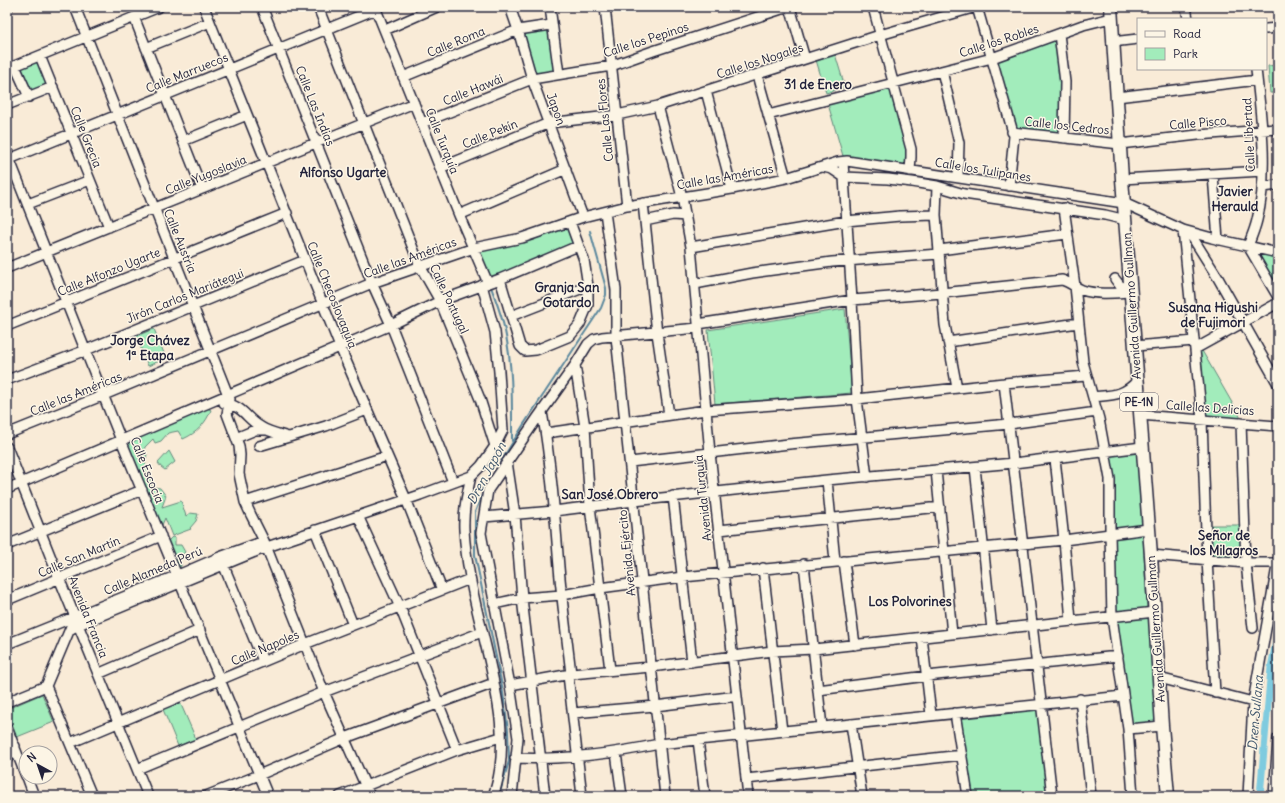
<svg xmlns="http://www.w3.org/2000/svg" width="1285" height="803" font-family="Delius,sans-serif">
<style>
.green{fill:#a2ecbb;stroke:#62877b}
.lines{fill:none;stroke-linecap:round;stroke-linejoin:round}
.stream{stroke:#5a879d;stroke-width:2}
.canal{stroke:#7fcbdf;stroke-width:7}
.minor-casing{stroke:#22223b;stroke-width:12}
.major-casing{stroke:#22223b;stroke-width:15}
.minor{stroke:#fcf5e5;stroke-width:9}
.major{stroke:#fcf5e5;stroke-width:12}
.labels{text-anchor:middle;stroke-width:3;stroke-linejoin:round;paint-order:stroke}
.shield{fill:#fcf5e5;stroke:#63616e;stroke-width:1}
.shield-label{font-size:11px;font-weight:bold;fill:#22223b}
.street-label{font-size:12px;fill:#22223b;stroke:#fcf5e5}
.neighbourhood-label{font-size:13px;font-weight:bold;fill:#22223b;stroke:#fcf5e5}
.water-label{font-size:13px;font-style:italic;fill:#3e556c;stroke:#fcf5e5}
</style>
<rect width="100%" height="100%" fill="#f9ebd7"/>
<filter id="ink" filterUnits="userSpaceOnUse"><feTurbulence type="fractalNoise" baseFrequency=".025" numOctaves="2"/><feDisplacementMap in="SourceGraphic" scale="8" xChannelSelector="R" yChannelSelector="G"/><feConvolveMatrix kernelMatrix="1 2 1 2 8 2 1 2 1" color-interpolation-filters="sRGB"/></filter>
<g filter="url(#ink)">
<path class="green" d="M550,26L557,73L533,78L520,32Z
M1056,37L1062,86L1061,134L1014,129L995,60Z
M835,54L845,87L826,93L816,60Z
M38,59L49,85L28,93L18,67Z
M1278,65V93H1270L1268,66Z
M891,87L908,152L906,166L843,156L828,104Z
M568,227L575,243L489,279L478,250Z
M1254,251L1278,257V291Z
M845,309L852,393L715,404L708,330Z
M154,329L166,358L148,366L136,336Z
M1201,349L1242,420L1205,418L1199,351Z
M205,407L211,410C206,423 197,433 183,439L178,431L168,433L161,441L155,443L153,439L145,447L143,453L147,454L145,463C150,471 150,478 152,487L160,488L166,496L162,507L181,501L186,516L190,513L198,514L196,521L190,528L191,529L172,536L165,518L162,525L158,526L121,440Z
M169,451L175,462L165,470L161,467L158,463Z
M1137,451L1142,526L1112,531L1109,455Z
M1208,525H1243L1244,560L1210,558Z
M1143,534L1147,609L1115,613L1114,536Z
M172,537L175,538V545H181L185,552L180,557L181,566L178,571L166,543Z
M1149,615L1156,722L1131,725L1115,620Z
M42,694L54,722L17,737L7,713V709Z
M179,700L196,739L178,746L162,707Z
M1038,707L1048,796H970L958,716Z"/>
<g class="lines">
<path class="stream" d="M491,287C496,301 502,316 505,331C513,367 512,405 512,441
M489,481L524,424L601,308L606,295V288L590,231
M484,490L475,512V555L502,686L508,730L509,761L499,796"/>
<path class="canal" d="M1260,796L1271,668L1278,632"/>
<g class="minor-casing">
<path id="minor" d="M7,7H8
M75,7L228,395L230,399L227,414L239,446L240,455L239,474L245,502L251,515L264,541L324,692L370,796
M204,7L340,347L406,499L442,590
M262,7L372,283L391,325L453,482
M318,7L420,266L440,301L480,399L495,446
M375,7L459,215L488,283
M510,7L518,30L532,79L583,217
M550,7L559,74
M605,7L627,206
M790,7L805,59
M873,7L911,149V157L910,171
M977,7L1014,136L1009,186
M1186,7L1188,19
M134,17L202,189
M1266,29L1278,28
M385,30L437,7
M1059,34L1065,82L1064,138
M1112,42L1138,39
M146,48L210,22
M40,56L109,227
M15,66L29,97
M7,69L159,7
M1256,69C1261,116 1269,174 1257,220C1255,229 1251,238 1248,246L1278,297
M942,71L959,143L958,178
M757,75L786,178
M403,77L518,30L551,25
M706,91L732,189
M1117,97L1257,80
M7,105L53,87
M658,106L682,197L691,247L710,453L748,796
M768,115L992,58L1083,25L1111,18
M422,123L532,79L611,66L653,51L788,7
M1012,132L1120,144L1198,135L1278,129
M183,141L247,115
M7,153L121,440L268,796
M7,160L376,9
M843,162L852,300L857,399L867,477
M823,167L832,169L844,177L888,179L912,182L937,186L964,194L1105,215L1126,220
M440,168L549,123L617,115L658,106L880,35L976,7
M1213,175L1218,240
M1122,179L1263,171
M937,186L936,215L945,325L957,388
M1263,187L1278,185
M643,203L657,333L669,415
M28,204L90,180
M1064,208L1075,286L1083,362L1099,419L1110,479V534L1112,617L1128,729L1133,796
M605,212L616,290V337L665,796
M459,215L566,169
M645,221L673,215L686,216
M1183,230L1202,420L1207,560L1215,693
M1189,232L1218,278L1278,384
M691,247L846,221L900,216L936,215
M939,250L1067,234
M7,268L414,103
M500,279L520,346L525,351L536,350L570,336L580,324L588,305V286L584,260L570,222
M1115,279L1121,287L1130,286
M695,284L752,273L832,262L939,254
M511,316L588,286
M698,324L852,300L942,293L1062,280C1069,282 1075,287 1082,290C1098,295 1115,293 1131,292
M7,326L287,213
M948,342L1078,323
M1135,346L1194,341
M1195,349L1278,303
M575,365L585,427L590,506L610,670
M7,380L86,350L305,260
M1004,383L1052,796
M1093,397C1112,395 1124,396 1137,381
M224,403C244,406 246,419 261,427C269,432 279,434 288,437
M542,412C551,463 555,516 559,567C562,603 567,638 571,674
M1140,415L1278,426
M1241,423L1246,563L1253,628
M546,433L706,410L857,399L1004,383L1086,376
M7,434L104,395L372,283L474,248L522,238L583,217L627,206L732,189L786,178L838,162L847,161L1124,203L1183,230L1212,238L1278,253
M236,438L255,430H265
M259,446L326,426L367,410
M7,447L59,578L148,796
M1055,459L1064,540L1071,621
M507,462L515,515L522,598L545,796
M630,462L789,444L1009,424L1097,412
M975,467L992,630
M936,470L952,634
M471,476C467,494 463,511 464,530C466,565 474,600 483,634C495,685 512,746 493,796
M827,480L835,561
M7,489L391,325L440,301L500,279L578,246
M673,496L692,662
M245,502L387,456
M358,516L400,607L457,750
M484,517L554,511L634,501L827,480L1014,463L1142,447
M315,530L353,625
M719,530L940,507
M7,545L142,490
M1151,555L1246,563H1278
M221,559L263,661
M844,561L855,645
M804,564L822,727
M763,568L782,731
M7,600L161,536
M494,604L522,598L562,595L600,588L683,577L1064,540L1148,529
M72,624L46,686L92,796
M71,629L78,625L267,547L420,495L471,476L481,466L495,446L503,430L499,372L495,332L482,285
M922,637L931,715
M7,644L178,575L220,557L264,541
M98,674L200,630
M568,675L582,796
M1159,678L1253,702
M510,685L571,674L651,667L772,651L814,649L1155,612
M818,690L927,676L1118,656
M1080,699L1091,796
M7,702L46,686
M573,713L655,706L737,696
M955,713L968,796
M851,724L862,796
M7,728L26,776
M1128,729L1162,726
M698,740L705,796
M70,743L305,644L470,579
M616,753L622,796
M515,758C563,760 612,754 659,744L1123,696
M7,759L15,746
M137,769L324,692L482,632
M27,777L34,796
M746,779L962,755
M206,796L259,775L345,738L494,683
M340,796L457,750L501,737
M512,796L518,738L510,685L481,533L488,490L538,417L575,365L588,344L594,339L602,337L698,328
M1248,796L1253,702L1278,561
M1274,796L1278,738"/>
</g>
<g class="major-casing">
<path id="major" d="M1111,7L1122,179L1151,555L1162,726L1168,796"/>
</g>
<use href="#minor" class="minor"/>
<use href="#major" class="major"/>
</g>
</g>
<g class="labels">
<rect class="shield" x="1120" y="393" width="38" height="18" rx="3"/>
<g class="shield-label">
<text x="1139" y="406">PE-1N</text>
</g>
<g class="street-label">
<text transform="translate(646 40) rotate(-18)" y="4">Calle los Pepinos</text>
<text transform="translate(999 41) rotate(-18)" y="4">Calle los Robles</text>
<text transform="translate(456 42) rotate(-22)" y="4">Calle Roma</text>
<text transform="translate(760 61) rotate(-18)" y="4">Calle los Nogales</text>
<text transform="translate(187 73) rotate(-22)" y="4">Calle Marruecos</text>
<text transform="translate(473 90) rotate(-22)" y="4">Calle Hawái</text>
<text transform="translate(315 106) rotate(68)" y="4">Calle Las Indias</text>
<text transform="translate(556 109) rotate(70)" y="4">Japon</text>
<text transform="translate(605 120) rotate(-96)" y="4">Calle Las Flores</text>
<text transform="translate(1198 123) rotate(-5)" y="4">Calle Pisco</text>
<text transform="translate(1067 126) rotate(6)" y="4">Calle los Cedros</text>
<text transform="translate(490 134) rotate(-22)" y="4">Calle Pekín</text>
<text transform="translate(1249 135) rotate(-93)" y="4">Calle Libertad</text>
<text transform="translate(86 137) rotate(68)" y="4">Calle Grecia</text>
<text transform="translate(442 141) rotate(68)" y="4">Calle Turquía</text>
<text transform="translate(983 170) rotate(9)" y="4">Calle los Tulipanes</text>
<text transform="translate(206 175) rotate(-22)" y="4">Calle Yugoslavia</text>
<text transform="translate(725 177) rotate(-10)" y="4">Calle las Américas</text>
<text transform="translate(180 241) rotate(68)" y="4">Calle Austria</text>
<text transform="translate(410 258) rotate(-20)" y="4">Calle las Américas</text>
<text transform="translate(109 272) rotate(-22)" y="4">Calle Alfonzo Ugarte</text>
<text transform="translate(332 295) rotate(68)" y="4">Calle Checoslovaquia</text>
<text transform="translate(185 296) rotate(-22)" y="4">Jirón Carlos Mariátegui</text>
<text transform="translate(449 299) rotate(65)" y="4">Calle Portugal</text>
<text transform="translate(1132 306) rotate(-94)" y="4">Avenida Guillermo Gullman</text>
<text transform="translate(76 394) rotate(-22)" y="4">Calle las Américas</text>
<text transform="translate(1210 408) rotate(4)" y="4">Calle las Delicias</text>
<text transform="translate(147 470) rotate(68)" y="4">Calle Escocia</text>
<text transform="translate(703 498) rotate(-96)" y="4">Avenida Turquía</text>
<text transform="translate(627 553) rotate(-96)" y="4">Avenida Ejército</text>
<text transform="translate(79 557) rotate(-23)" y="4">Calle San Martín</text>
<text transform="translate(153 571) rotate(-23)" y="4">Calle Alameda Perú</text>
<text transform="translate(88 617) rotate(68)" y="4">Avenida Francia</text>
<text transform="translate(1156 629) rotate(-94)" y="4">Avenida Guillermo Gullman</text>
<text transform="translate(265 648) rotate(-23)" y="4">Calle Napoles</text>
</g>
<g class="neighbourhood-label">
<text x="818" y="89">31 de Enero</text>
<text x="343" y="177">Alfonso Ugarte</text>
<text x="1235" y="196">Javier<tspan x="1235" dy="15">Herauld</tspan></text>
<text x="567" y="292">Granja San<tspan x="567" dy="15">Gotardo</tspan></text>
<text x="1213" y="312">Susana Higushi<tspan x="1213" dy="15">de Fujimori</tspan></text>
<text x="150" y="345">Jorge Chávez<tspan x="150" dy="15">1ª Etapa</tspan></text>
<text x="610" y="499">San José Obrero</text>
<text x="1224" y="540">Señor de<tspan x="1224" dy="15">los Milagros</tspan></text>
<text x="910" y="606">Los Polvorines</text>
</g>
<g class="water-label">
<text transform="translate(486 473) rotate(-62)" y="5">Dren Japón</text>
<text transform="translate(1255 713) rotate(-85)" y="5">Dren Sullana</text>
</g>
</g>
<rect width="1285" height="803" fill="none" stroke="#fcf5e5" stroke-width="24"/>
<rect x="12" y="12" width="1261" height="779" fill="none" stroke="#22223b" stroke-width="1.5" filter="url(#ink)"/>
<rect x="1137" y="18" width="130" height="52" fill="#fcf5e5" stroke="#a5a1a1"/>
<rect x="1145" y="31" width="20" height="6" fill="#fcf5e5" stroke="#a5a1a1"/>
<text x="1173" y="38" font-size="12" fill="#22223b">Road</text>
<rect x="1145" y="48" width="20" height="12" fill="#a2ecbb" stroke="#a5a1a1"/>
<text x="1173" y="58" font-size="12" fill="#22223b">Park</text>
<g transform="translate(38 765) rotate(320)"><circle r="19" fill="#fcf5e5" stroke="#a5a1a1"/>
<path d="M0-3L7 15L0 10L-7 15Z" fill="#22223b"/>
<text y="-6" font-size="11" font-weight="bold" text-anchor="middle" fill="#22223b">N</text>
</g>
</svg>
